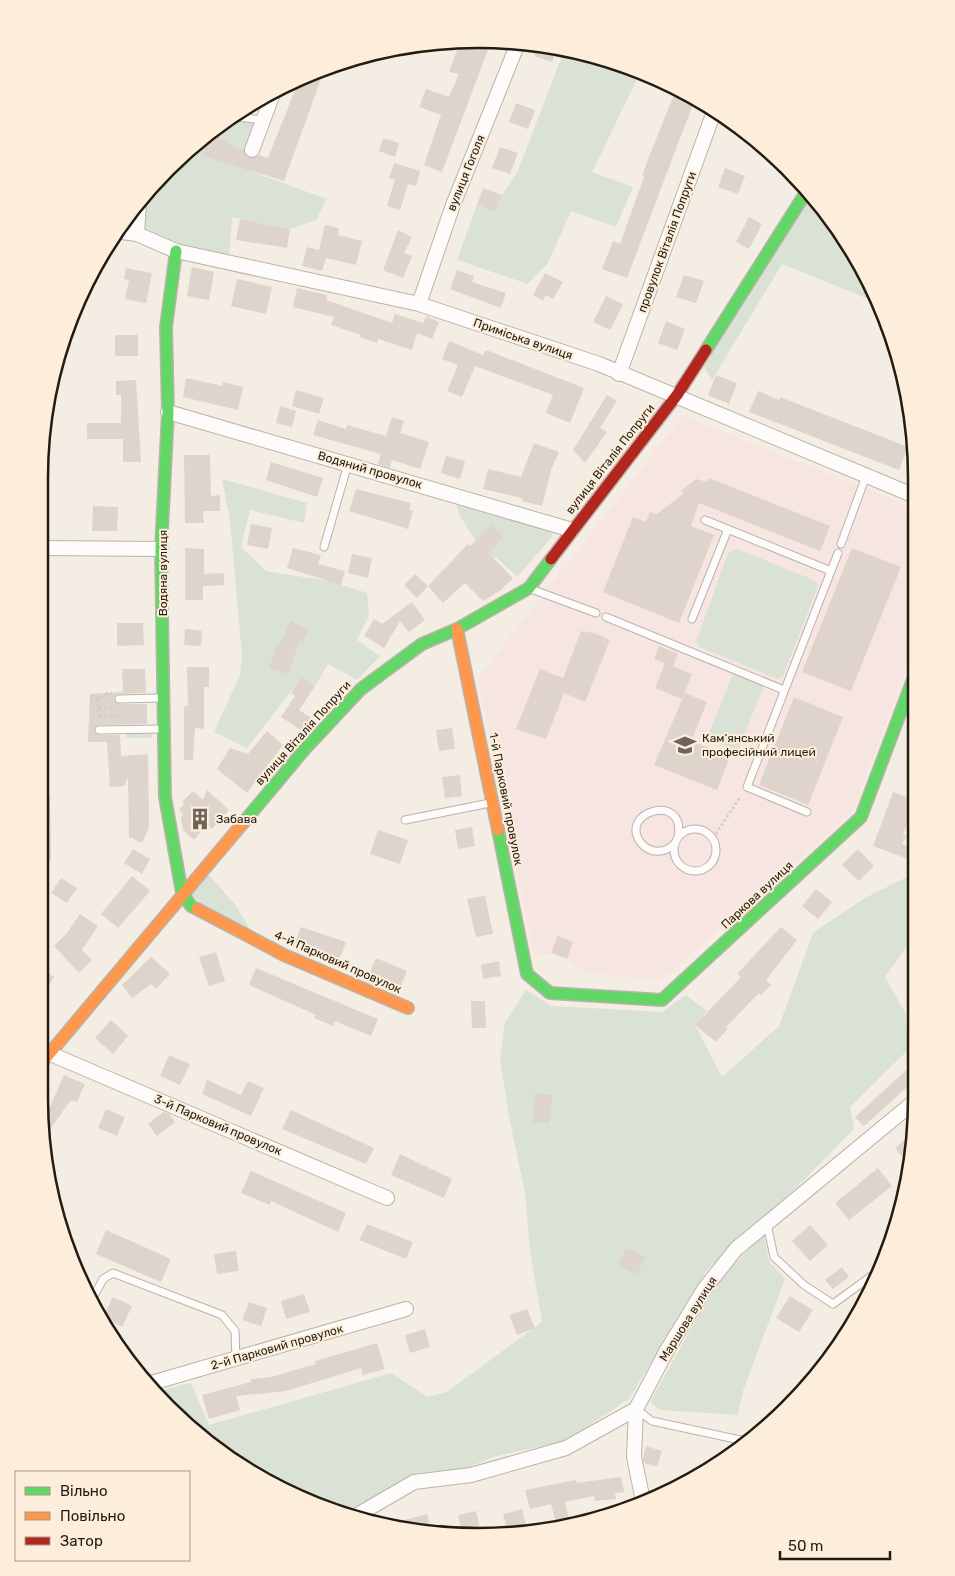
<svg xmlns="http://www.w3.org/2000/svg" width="955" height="1576" font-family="Rubik,sans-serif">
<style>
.education{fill:#f7e5e2}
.green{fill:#dae2d6}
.building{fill:#ded4cc}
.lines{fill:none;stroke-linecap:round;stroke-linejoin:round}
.lane-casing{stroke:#bbb3a9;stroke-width:9}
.street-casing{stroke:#bbb3a9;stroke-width:16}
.fast-casing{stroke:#bbb3a9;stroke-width:14}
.slow-casing{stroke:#bbb3a9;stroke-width:14}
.jam-casing{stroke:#bbb3a9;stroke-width:14}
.path{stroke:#d0cdc9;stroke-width:2.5;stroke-dasharray:2.5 2.5;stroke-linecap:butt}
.lane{stroke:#fdfcfb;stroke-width:7}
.street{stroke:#fdfcfb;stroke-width:14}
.fast{stroke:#63d668;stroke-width:11}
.slow{stroke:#ff974d;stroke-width:11}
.jam{stroke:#b3261e;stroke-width:11}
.labels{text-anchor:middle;stroke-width:4;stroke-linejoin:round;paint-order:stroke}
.street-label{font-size:12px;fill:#241c10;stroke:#fceedb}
.poi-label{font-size:12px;fill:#241c10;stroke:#fceedb;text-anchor:start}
.rim{fill:none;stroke:#241c10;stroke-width:2.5}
</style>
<rect width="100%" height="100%" fill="#f4ede3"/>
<path class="education" d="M683,416L915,508V648L852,812L662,980L584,972L567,959L551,953L534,955L478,678Z"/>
<path class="green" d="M565,48L641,71L592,172L633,187L616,227L571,211L548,263L528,284L457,260L477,205L495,212L502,195L517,173Z
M226,119L256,123L243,153L250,171L327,199L316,220L290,229L232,217L229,257L178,247L140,230L143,197L167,167Z
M810,193L858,258L878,303L782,264L712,380L704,367Z
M222,479L307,503L304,523L250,510L241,547L266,571L329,581L367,593L369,615L357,640L380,656L357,680L328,664L315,686L302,677L247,748L214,732L240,675L242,656L230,520Z
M454,499L552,528V537L517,577L496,557L489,562L460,516Z
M737,549L814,580L818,586L783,676L777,679L700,647L696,642L728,553Z
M733,674L764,686L738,750L707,738Z
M151,732L152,738H126V733Z
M205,871L234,903L255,937L186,893Z
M915,873V935L885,977L905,1012L908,1050L850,1107L854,1129L799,1185L707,1270L629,1399L564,1442L496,1456L465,1469L417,1473L350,1510L345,1515L337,1514L211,1447L155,1392L191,1383L209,1425L391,1373L427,1397L447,1392L542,1322L530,1251L525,1193L508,1112L500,1058L505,1022L526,990L552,1006L662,1012L686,995L707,1011L695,1025L722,1077L779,1026L813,933L865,898Z
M764,1233L769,1261L785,1279L743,1391L738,1415L660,1410L650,1402L716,1284Z"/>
<path class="building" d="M461,40L488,50L442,172L424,165L441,115L419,107L426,89L449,97L459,74L449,72Z
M538,45L558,47L552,62L534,56Z
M325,68L284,181L202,156L209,134L229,141L228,144L243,150L249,158H254L259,155L268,158L300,78Z
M675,92L695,99L627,278L602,269L613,241L620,244L644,177L642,176L649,157Z
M516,103L535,110L528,129L509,122Z
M383,138L399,143L395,157L379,151Z
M500,147L518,153L510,174L492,168Z
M394,163L420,171L416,186L408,184L400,210L387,206L395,179L389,178Z
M725,168L745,176L738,194L718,187Z
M483,188L502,195L495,212L477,205Z
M749,217L762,224L749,249L736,242Z
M240,219L290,229L287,248L236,240Z
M325,225L339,228L338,235L362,241L356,265L326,258L322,271L302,266L307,247L319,250Z
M398,230L412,237L404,253L412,256L403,278L383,270Z
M192,267L214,272L209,300L187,296Z
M126,268L152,273L146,303L125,299L129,280L124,279Z
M457,270L474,276L472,282L506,293L501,308L450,289Z
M545,273L563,282L553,299L546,295L543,301L533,295Z
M684,275L704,281L696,303L676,297Z
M237,279L272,287L266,314L231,306Z
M297,288L327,295L326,300L392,323L395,314L423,323L426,316L439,322L432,339L417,333L412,350L378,339L377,343L360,337L361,335L331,325L334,317L293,307Z
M606,296L623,304L610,330L593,322Z
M666,321L685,329L677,350L658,343Z
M115,335H138V356H115Z
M449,341L483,355L486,350L584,388L570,423L546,413L553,395L475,366L462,397L447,391L458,365L442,359Z
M716,375L737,383L729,404L708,395Z
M186,378L222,386L223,382L243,387L238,410L183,397Z
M136,380L141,462H123V439H87V423H121V395H116V381Z
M296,390L324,398L319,414L292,406Z
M758,391L779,400L780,397L908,447L899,470L749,412Z
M607,395L617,401L600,428L607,432L585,463L573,450Z
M280,406L296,411L292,427L276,423Z
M392,417L404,421L400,433L429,442L420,469L392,460L390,468L386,467L378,464L381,454L313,435L318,420L346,429L347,425L386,436Z
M534,443L559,452L551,470L542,506L522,501V498L483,489L488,469L521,477Z
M184,455H210L211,496L220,495V511H203L204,523H185Z
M446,456L465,461L460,479L441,473Z
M271,462L323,478L317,497L266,480Z
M709,478L830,526L820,551L699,503L691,526L714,535L679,623L603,592L633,517L646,522L650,512L657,514L683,494L681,491L696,479L707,482Z
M356,489L411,503L409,510L413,511L408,529L349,511Z
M93,506L118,507L117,531H92Z
M251,524L272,528L268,549L247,545Z
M491,525L504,537L488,553L513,578L501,590L483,601L465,583L443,603L428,586L468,544L470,546Z
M185,548L204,549V574L224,573V585L203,586V600H185Z
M293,548L321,555L318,564L345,571L341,585L287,568Z
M852,548L901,567L851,691L802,672Z
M352,554L372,558L368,578L348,573Z
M415,574L428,586L417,598L404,585Z
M412,602L425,620L409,632L400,621L384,648L364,636L374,619L382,624Z
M291,621L309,629L303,642L300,640L288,674L269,668L277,643L280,644Z
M117,623H143L144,645L117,646Z
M185,629L202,631L201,646L184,645Z
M581,631L588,633L589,631L610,640L585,702L564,693L546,739L516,729L540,669L563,678Z
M659,646L678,654L673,666L692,674L682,699L655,688L665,663L654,659Z
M187,667H209V687H204V729L195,728L193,760H184V706H188Z
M122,669H145L146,693L118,694L114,700L119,704H147V724L99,725L94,731L99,735H120L121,756L148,754L149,828L142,843L129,837L128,778L124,786L110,787L107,742H88L90,694L123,692Z
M302,677L315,686L299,710L311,718L302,731L281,717L295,696L291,693Z
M685,693L707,702L691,741L730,756L717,790L654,765Z
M794,697L843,717L808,805L759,785Z
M452,728L455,749L439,751L436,730Z
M267,731L283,745L247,793L217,769L230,748L248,754Z
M460,775L462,796L445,798L442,777Z
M207,790L229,810L212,829L207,825L194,840L183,830L181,817L183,815L179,809L184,804L182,802L193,791L203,800Z
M893,792L915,800L903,835L906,836L902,844L912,848L908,859L873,846Z
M50,797L51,860L39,861V798Z
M472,827L475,846L458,849L455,830Z
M378,830L408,840L400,864L370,854Z
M133,849L150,859L142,874L124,863Z
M858,849L874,866L859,881L842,865Z
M132,876L150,891L118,928L101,914Z
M61,878L77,888L67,903L51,893Z
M816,889L832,902L818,919L802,906Z
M485,896L493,934L476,937L467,899Z
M80,914L98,926L82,950L92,960L79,973L54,946L66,934Z
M301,927L346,942L339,960L295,943Z
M781,927L797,940L766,980L771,985L761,995L759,993L726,1027L728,1028L716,1042L695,1025L741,977L737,974Z
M558,936L573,942L567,959L551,953Z
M216,952L225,981L209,986L199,957Z
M151,957L170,974L156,989L151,984L132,998L122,985Z
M376,958L407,971L400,988L369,975Z
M499,961L501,976L483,979L481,965Z
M39,967L54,977L39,1000Z
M256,968L378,1019L371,1036L335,1021L333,1026L314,1018L316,1015L249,985Z
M471,1001H485L486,1028H472Z
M111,1020L128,1036L113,1054L95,1038Z
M169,1055L190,1064L180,1085L160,1076Z
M915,1062V1080L864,1126L855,1117Z
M64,1075L85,1084L77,1102L71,1100L45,1136L39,1099L50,1107Z
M207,1080L241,1095L248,1081L264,1088L251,1116L202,1094Z
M535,1093L552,1095L550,1123L533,1122Z
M106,1109L125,1117L117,1136L98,1128Z
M291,1110L374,1148L366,1164L282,1129Z
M163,1112L169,1114L175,1122L157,1136L148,1124Z
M914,1132L908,1164L895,1148Z
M400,1154L452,1179L444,1198L391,1175Z
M878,1168L892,1186L849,1220L835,1203Z
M251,1171L346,1213L338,1232L271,1201L270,1205L241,1193Z
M367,1224L413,1242L406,1259L359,1240Z
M810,1225L828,1245L810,1261L792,1241Z
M106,1230L171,1259L161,1282L96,1254Z
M626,1248L645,1257L637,1274L618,1266Z
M236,1251L239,1271L217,1274L214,1254Z
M842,1267L849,1277L833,1289L825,1280Z
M304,1294L310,1312L286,1319L281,1301Z
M790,1296L813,1310L799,1332L776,1318Z
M113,1297L132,1306L122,1327L103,1317Z
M249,1302L267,1308L261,1326L242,1320Z
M527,1309L535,1328L517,1335L509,1315Z
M425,1329L430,1347L410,1353L405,1335Z
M377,1343L385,1369L363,1375L361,1368L286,1391L236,1396L240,1410L209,1419L202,1395L251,1382V1379L271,1377L316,1364L315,1361Z
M646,1446L662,1451L657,1467L644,1463L643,1458Z
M621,1477L624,1492L615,1493L616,1499L595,1501L594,1496L565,1502L570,1522L556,1524L551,1504L530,1509L525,1490L576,1480L577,1483Z
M522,1509L527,1529L508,1532L503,1514Z
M476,1511L481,1532L463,1535L458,1515Z
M427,1514L431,1530L392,1523Z"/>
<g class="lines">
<g class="lane-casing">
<path id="lane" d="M230,116L262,120
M705,520L831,571
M841,544L866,476
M324,547L348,464
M531,589L596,613
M606,617L784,690
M692,619L728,529
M119,699L161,698
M99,730L161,729
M807,812L747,787L838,553
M405,820L490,803
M674 850a21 21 0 1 1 42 0a21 21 0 1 1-42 0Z
M675,843C666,853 651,855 641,843C617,811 687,792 678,837
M767,1224L774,1257L804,1285L833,1304L877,1272
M93,1298L103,1279L113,1273L222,1315L235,1331L236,1359
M636,1409L652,1421L740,1440"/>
</g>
<g class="street-casing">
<path id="street" d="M252,150L274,91
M115,231L137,234L176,251L419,304L599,364L915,496
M137,234L139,202
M419,304L453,205L518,43
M619,374L715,109
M168,412L572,530
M40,548L161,549
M39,1049L387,1198
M148,1384L406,1309
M643,1501L634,1457L636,1409L666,1352L705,1288L736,1249L915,1101
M354,1517L414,1482L471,1475L566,1448L636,1409"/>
</g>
<g class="fast-casing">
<path id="fast" d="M176,251L166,327L168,412L161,549L165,797L182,893L191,906L197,909
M706,350L808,189
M243,823L304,750L361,689L422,644L457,629L529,588L551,559
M498,830L527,974L550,993L662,1000L861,817L915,674"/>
</g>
<g class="slow-casing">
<path id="slow" d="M457,629L498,830
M197,909L284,955L408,1008
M39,1066L243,823"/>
</g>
<g class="jam-casing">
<path id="jam" d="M551,559L677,395L706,350"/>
</g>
<path class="path" d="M90,699H97
M99,708H112
M99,716L97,698L104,697V694L112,693
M99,716L120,715
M713,838L741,796"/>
<use href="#lane" class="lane"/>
<use href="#street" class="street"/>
<use href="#fast" class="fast"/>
<use href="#slow" class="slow"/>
<use href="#jam" class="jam"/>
</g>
<defs>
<g id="university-bare" transform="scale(1.725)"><path d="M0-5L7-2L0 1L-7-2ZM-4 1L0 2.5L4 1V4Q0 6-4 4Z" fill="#6d655a" stroke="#fceedb" stroke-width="2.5" paint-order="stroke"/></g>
<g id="building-bare" transform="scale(1.725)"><path d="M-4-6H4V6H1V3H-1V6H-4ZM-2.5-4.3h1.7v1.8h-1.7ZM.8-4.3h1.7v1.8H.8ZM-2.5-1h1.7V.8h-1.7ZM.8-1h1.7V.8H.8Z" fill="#6d655a" stroke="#fceedb" stroke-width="2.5" paint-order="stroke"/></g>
</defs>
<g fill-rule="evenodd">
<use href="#university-bare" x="685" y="745"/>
<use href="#building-bare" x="200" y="819"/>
</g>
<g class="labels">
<g class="street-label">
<text transform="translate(466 173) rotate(-68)" y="4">вулиця Гоголя</text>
<text transform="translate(667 242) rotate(-70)" y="4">провулок Віталія Попруги</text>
<text transform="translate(523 339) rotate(19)" y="4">Приміська вулиця</text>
<text transform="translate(610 459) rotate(-52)" y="4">вулиця Віталія Попруги</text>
<text transform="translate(370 470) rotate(16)" y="4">Водяний провулок</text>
<text transform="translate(163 573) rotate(-90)" y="4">Водяна вулиця</text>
<text transform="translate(303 733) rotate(-48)" y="4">вулиця Віталія Попруги</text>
<text transform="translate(506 799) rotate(79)" y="4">1-й Парковий провулок</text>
<text transform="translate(757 895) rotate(-43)" y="4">Паркова вулиця</text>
<text transform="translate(338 962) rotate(24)" y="4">4-й Парковий провулок</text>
<text transform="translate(218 1125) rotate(23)" y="4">3-й Парковий провулок</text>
<text transform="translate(688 1319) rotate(-58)" y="4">Маршова вулиця</text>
<text transform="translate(277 1347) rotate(-16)" y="4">2-й Парковий провулок</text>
</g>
<g class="poi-label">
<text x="702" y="742">Кам’янський<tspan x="702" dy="14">професійний лицей</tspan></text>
<text x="216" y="823">Забава</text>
</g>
</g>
<path d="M0 0H955V1576H0ZM478 48H478A430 430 0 0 1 908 478V1098A430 430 0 0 1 478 1528H478A430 430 0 0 1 48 1098V478A430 430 0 0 1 478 48Z" fill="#fceedb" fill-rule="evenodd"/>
<path class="rim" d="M478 48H478A430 430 0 0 1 908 478V1098A430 430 0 0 1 478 1528H478A430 430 0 0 1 48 1098V478A430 430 0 0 1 478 48Z"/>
<rect x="15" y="1471" width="175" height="90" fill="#fceedb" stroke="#a69a8a"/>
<rect x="25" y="1487" width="25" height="8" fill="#63d668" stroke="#a69a8a"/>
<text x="60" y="1496" font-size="15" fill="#241c10">Вільно</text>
<rect x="25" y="1512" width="25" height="8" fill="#ff974d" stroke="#a69a8a"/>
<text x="60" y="1521" font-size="15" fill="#241c10">Повільно</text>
<rect x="25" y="1537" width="25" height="8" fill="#b3261e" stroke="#a69a8a"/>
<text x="60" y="1546" font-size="15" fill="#241c10">Затор</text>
<path d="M780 1551v8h110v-8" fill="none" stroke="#241c10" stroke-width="2.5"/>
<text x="788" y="1551" font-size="15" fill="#241c10" stroke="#fceedb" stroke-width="4" paint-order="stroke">50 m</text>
</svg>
